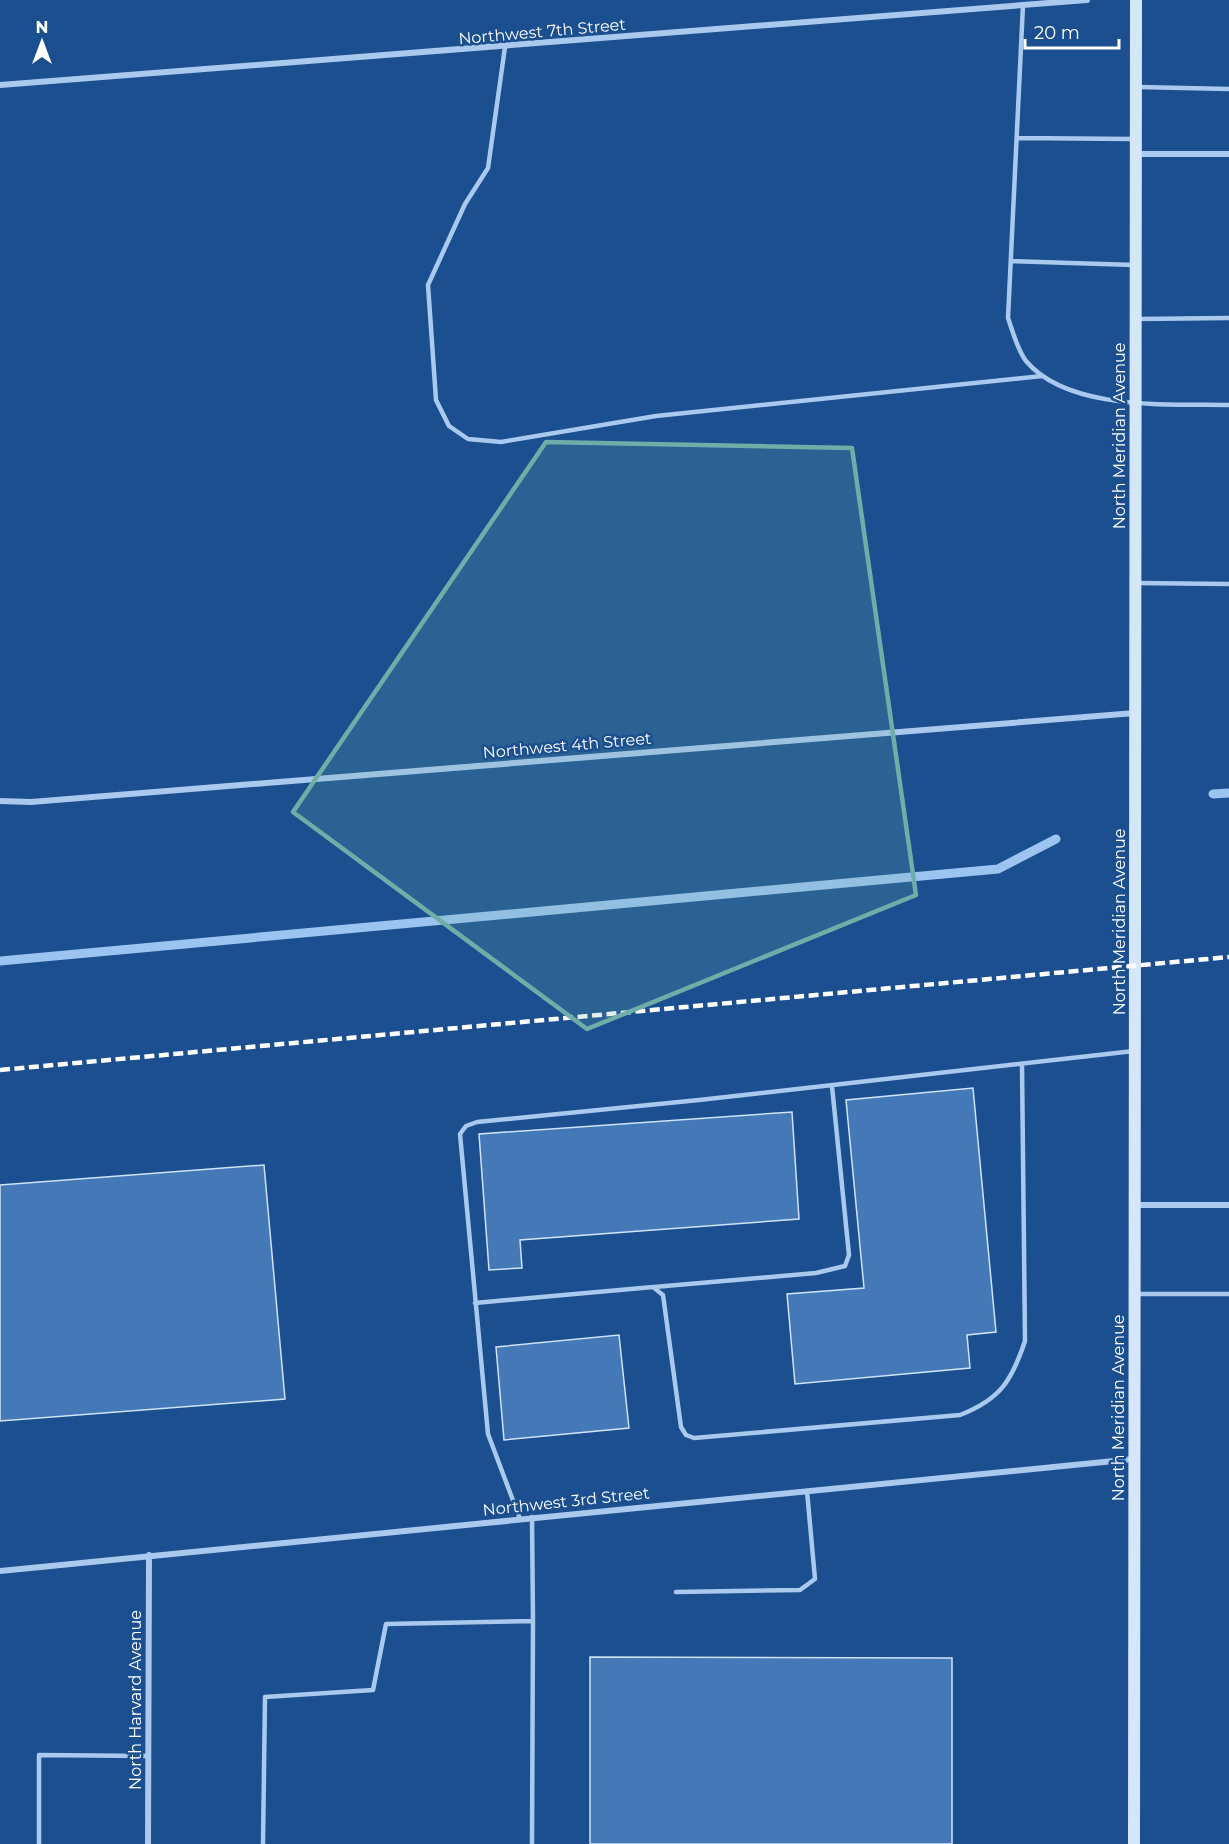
<svg xmlns="http://www.w3.org/2000/svg" width="1229" height="1844" font-family="Montserrat,sans-serif">
<style>
.lines{fill:none;stroke-linecap:round;stroke-linejoin:round}
.stream{stroke:#9cc4f0;stroke-width:9}
.building{fill:#4478b7;stroke:#cfe3fa;stroke-width:1.5}
.service{stroke:#a9c9ee;stroke-width:4.5}
.minor{stroke:#a9c9ee;stroke-width:6}
.secondary{stroke:#d6e6fa;stroke-width:12}
.rail{stroke:#fff;stroke-width:4.5;stroke-dasharray:10 4.5;stroke-linecap:butt}
.marked{fill:#6fada8;fill-opacity:0.2;stroke:#6fada8;stroke-width:4.5;stroke-linejoin:round}
.labels{text-anchor:middle;stroke-width:5;stroke-linejoin:round;paint-order:stroke}
.street-label{font-size:16px;fill:#fff;stroke:#1b4f8f}
</style>
<rect width="100%" height="100%" fill="#1b4f8f"/>
<g class="lines">
<path class="stream" d="M1213,794L1229,793
M0,961L998,869L1056,839"/>
</g>
<path class="building" d="M973,1088L996,1332L967,1335L970,1368L795,1384L787,1294L864,1288L846,1100Z
M792,1112L799,1219L520,1240L522,1268L489,1270L479,1134Z
M264,1165L285,1399L0,1421V1185Z
M619,1335L629,1428L504,1440L496,1347Z
M590,1657L952,1658V1844H590Z"/>
<g class="lines">
<path class="service" d="M1023,5L1008,318C1013,332 1017,349 1026,361C1068,411 1169,404 1229,405
M505,47L488,168L465,204L428,285L436,400L449,426L468,439L501,442L656,416L1042,376
M1138,87L1229,89
M1017,138L1134,139
M1011,261L1134,265
M1136,319L1229,318
M1136,583L1229,584
M654,1287L816,1273L845,1266L849,1255L832,1086
M1137,1294H1229
M475,1303L653,1287L663,1295L681,1427L686,1435L694,1438L960,1415C1001,1399 1012,1380 1025,1341L1022,1064
M532,1517L533,1621
M520,1519L488,1434L460,1134L466,1126L477,1122L699,1100L1134,1051
M676,1592L800,1590L815,1579L807,1491
M39,1844V1755L148,1756
M263,1844L265,1697L373,1690L386,1624L533,1621L532,1844"/>
<path class="minor" d="M0,85L1087,0
M1136,154H1229
M0,801L31,802L1135,713
M1134,1205H1229
M0,1571L1134,1459
M148,1844L149,1555"/>
<path class="secondary" d="M1134,1844L1136,0"/>
<path class="rail" d="M0,1070L1229,957"/>
</g>
<path class="marked" d="M546,442L852,448L916,895L587,1029L293,812Z"/>
<g class="labels">
<g class="street-label">
<text transform="translate(542 31) rotate(-5)" y="6">Northwest 7th Street</text>
<text transform="translate(1119 436) rotate(-90)" y="6">North Meridian Avenue</text>
<text transform="translate(567 745) rotate(-5)" y="6">Northwest 4th Street</text>
<text transform="translate(1119 922) rotate(-90)" y="6">North Meridian Avenue</text>
<text transform="translate(1118 1408) rotate(-90)" y="6">North Meridian Avenue</text>
<text transform="translate(566 1501) rotate(-6)" y="6">Northwest 3rd Street</text>
<text transform="translate(135 1700) rotate(-90)" y="6">North Harvard Avenue</text>
</g>
</g>
<g transform="translate(42 42)" stroke="#1b4f8f" stroke-width="4.5" paint-order="stroke">
<path d="M0-4.5L10 22L0 15L-10 22Z" fill="#ffffff"/>
<text y="-9" font-size="16" font-weight="bold" text-anchor="middle" fill="#ffffff">N</text>
</g>
<path d="M1025 39v9h94v-9" fill="none" stroke="#ffffff" stroke-width="3"/>
<text x="1034" y="39" font-size="18" fill="#ffffff" stroke="#1b4f8f" stroke-width="4.5" paint-order="stroke">20 m</text>
</svg>
